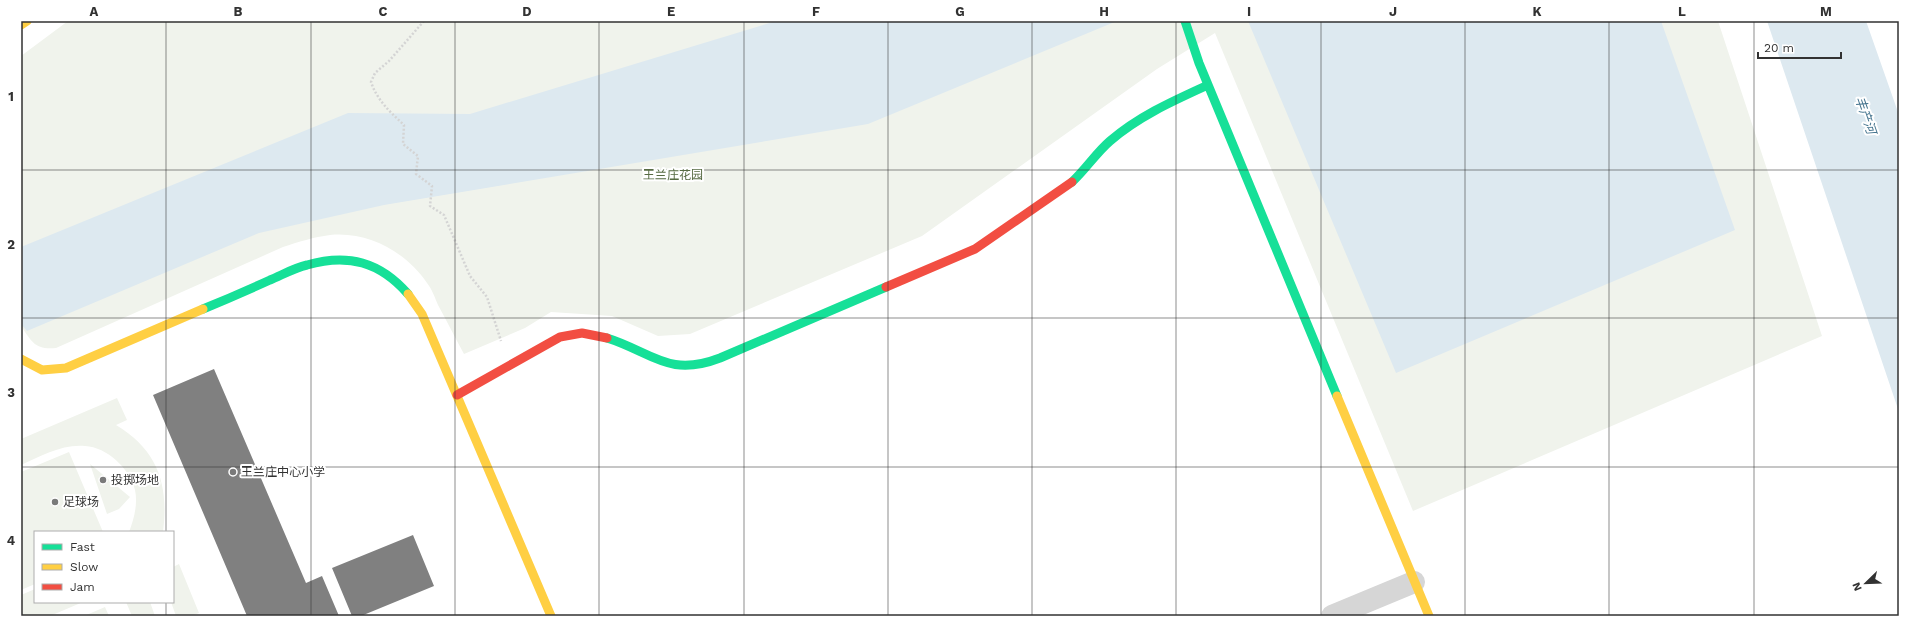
<svg xmlns="http://www.w3.org/2000/svg" width="1920" height="637" font-family="'Work Sans','Noto Sans SC',sans-serif">
<style>
.green{fill:#f0f3ec}
.water{fill:#dde9f0}
.building{fill:#808080}
.lines{fill:none;stroke-linecap:round;stroke-linejoin:round}
.path{stroke:#d4d4d4;stroke-width:2.5;stroke-dasharray:2 2;stroke-linecap:butt}
.street{stroke:#d6d6d6;stroke-width:22}
.fast{stroke:#16e098;stroke-width:9}
.slow{stroke:#ffcf43;stroke-width:9}
.jam{stroke:#f24e42;stroke-width:9}
.grid{fill:none;stroke:#323232;stroke-width:1;stroke-opacity:0.55}
.poi-dot{fill:#7a7a7a;stroke:#fff;stroke-width:1.5}
.labels{text-anchor:middle;stroke-width:4;stroke-linejoin:round;paint-order:stroke}
.park-label{font-size:12px;fill:#576b43;stroke:#fff}
.poi-label{font-size:12px;fill:#323232;stroke:#fff;text-anchor:start}
.water-label{font-size:13px;font-style:italic;fill:#46758f;stroke:#fff}
.neatline{fill:none;stroke:#323232;stroke-width:1.5}
.grid-label{font-size:13px;text-anchor:middle;font-weight:bold;fill:#323232}
</style>
<rect width="100%" height="100%" fill="#fff"/>
<path class="green" d="M68,21H1718L1822,336L1413,511L1215,33L1157,69L922,236L690,334L658,336L612,316L551,312L525,328L464,354C455,338 447,321 438,305C435,298 432,289 427,283C406,252 368,231 330,235C314,237 298,242 283,247L56,348C35,350 32,342 21,326V56Z
M117,398L127,420L116,425C158,450 169,485 163,532H129C134,519 138,504 135,490C130,469 107,447 85,446C62,444 41,456 21,465V439Z
M69,452L103,532H35V584L21,590V472Z
M90,464L130,497L119,509L107,514Z
M179,564L199,613L191,616H176L171,602H173V567Z
M35,589V602H83L50,616H21V595Z
M126,602H150L155,616H132Z
M105,607L109,616H84Z"/>
<path class="water" d="M776,21H1117L868,124L384,205L259,233L27,331L21,324V247L348,113L470,114Z
M1248,21H1661L1735,230L1396,373Z
M1767,21H1866L1899,115V412Z"/>
<path class="building" d="M214,369L306,583L322,576L339,616H247L153,395Z
M413,535L434,586L361,616H352L332,568Z"/>
<g class="lines">
<path class="path" d="M424,21L389,61L375,73L371,82C377,100 390,112 404,125L403,144L418,156L416,174L432,186L430,206L444,215L470,276L487,297L501,341"/>
<path class="street" d="M1332,616L1414,582"/>
<path class="fast" d="M1185,21L1199,63L1337,396
M1072,182C1086,169 1096,153 1110,141C1139,116 1173,101 1208,85
M203,309C225,300 248,290 270,280C282,275 294,268 307,265C348,253 380,262 408,294
M607,338C652,352 668,378 720,358L886,287"/>
<path class="slow" d="M21,25L27,21
M408,294L422,314L551,616
M21,359L42,370L66,368L203,309
M1337,396L1429,616"/>
<path class="jam" d="M886,287L975,249L1072,182
M457,395L560,337L582,333L607,338"/>
</g>
<path class="grid" d="M166,21V532M311,21V616M455,21V616M599,21V616M744,21V616M888,21V616M1032,21V616M1176,21V616M1321,21V616M1465,21V616M1609,21V616M1754,21V616M21,170H1899M21,318H1899M21,467H1899M166,602V616"/>
<g class="poi-dot">
<circle cx="233" cy="472" r="4"/>
<circle cx="103" cy="480" r="4"/>
<circle cx="55" cy="502" r="4"/>
</g>
<g class="labels">
<g class="park-label">
<text x="673" y="179">王兰庄花园</text>
</g>
<g class="poi-label">
<text x="241" y="476">王兰庄中心小学</text>
<text x="111" y="484">投掷场地</text>
<text x="63" y="506">足球场</text>
</g>
<g class="water-label">
<text transform="translate(1866 115) rotate(71)" y="5">丰产河</text>
</g>
</g>
<rect width="1920" height="637" fill="none" stroke="#ffffff" stroke-width="44"/>
<rect x="34" y="531" width="140" height="72" fill="#ffffff" stroke="#adadad"/>
<rect x="42" y="544" width="20" height="6" fill="#16e098" stroke="#adadad"/>
<text x="70" y="551" font-size="12" fill="#323232">Fast</text>
<rect x="42" y="564" width="20" height="6" fill="#ffcf43" stroke="#adadad"/>
<text x="70" y="571" font-size="12" fill="#323232">Slow</text>
<rect x="42" y="584" width="20" height="6" fill="#f24e42" stroke="#adadad"/>
<text x="70" y="591" font-size="12" fill="#323232">Jam</text>
<g transform="translate(1866 583) rotate(247)" stroke="#ffffff" stroke-width="3" paint-order="stroke">
<path d="M0-3L7 15L0 10L-7 15Z" fill="#323232"/>
<text y="-6" font-size="11" font-weight="bold" text-anchor="middle" fill="#323232">N</text>
</g>
<path d="M1758 52v6h83v-6" fill="none" stroke="#323232" stroke-width="2"/>
<text x="1764" y="52" font-size="12" fill="#323232" stroke="#ffffff" stroke-width="3" paint-order="stroke">20 m</text>
<rect x="22" y="22" width="1876" height="593" class="neatline"/>
<g class="grid-label">
<text x="94" y="16">A</text>
<text x="238" y="16">B</text>
<text x="383" y="16">C</text>
<text x="527" y="16">D</text>
<text x="671" y="16">E</text>
<text x="816" y="16">F</text>
<text x="960" y="16">G</text>
<text x="1104" y="16">H</text>
<text x="1249" y="16">I</text>
<text x="1393" y="16">J</text>
<text x="1537" y="16">K</text>
<text x="1682" y="16">L</text>
<text x="1826" y="16">M</text>
<text x="11" y="101">1</text>
<text x="11" y="249">2</text>
<text x="11" y="397">3</text>
<text x="11" y="545">4</text>
</g>
</svg>
